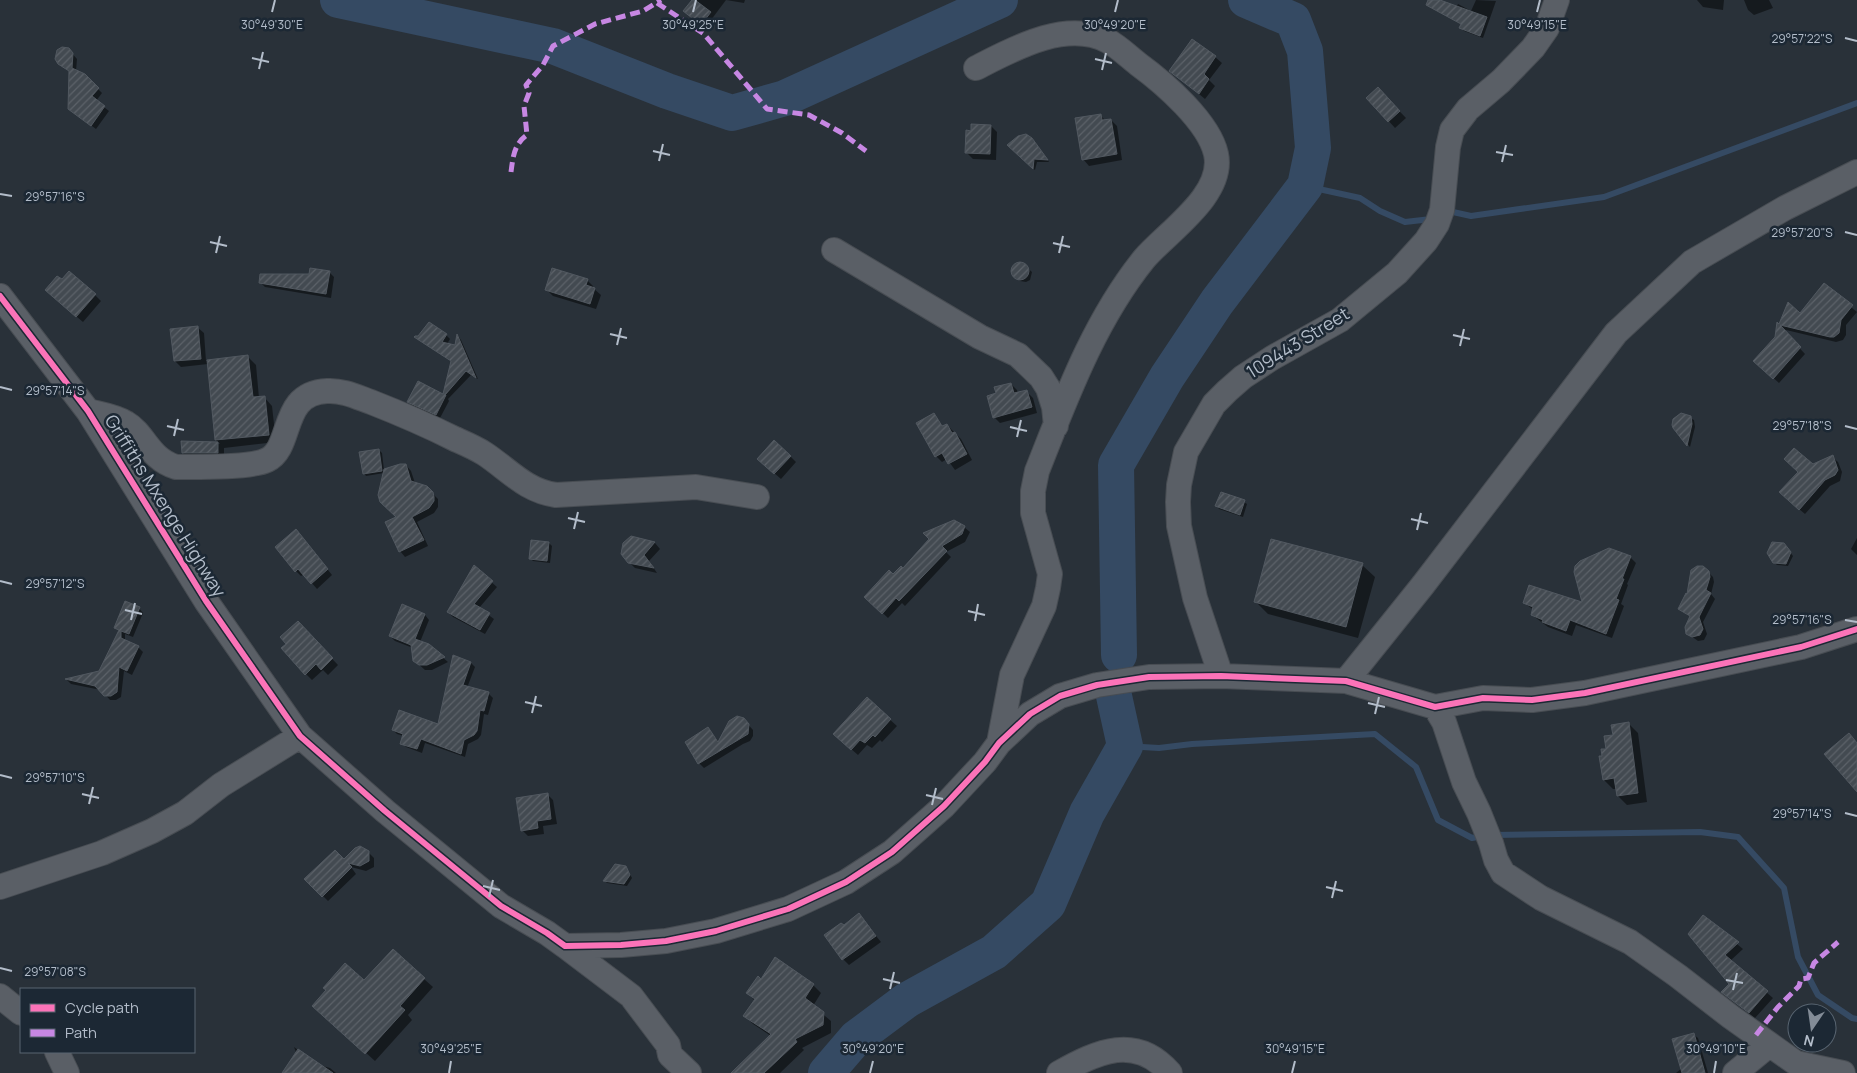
<svg xmlns="http://www.w3.org/2000/svg" width="1857" height="1073" font-family="Manrope,sans-serif">
<style>
.shadow{fill:#0007}
.lines{fill:none;stroke-linecap:round;stroke-linejoin:round}
.stream{stroke:#354a63;stroke-width:6}
.river{stroke:#354a63;stroke-width:36}
.building{fill:url(#building-hatch);stroke:#515860}
.minor-casing{stroke:#484d53;stroke-width:26}
.minor{stroke:#5a5f66;stroke-width:24}
.quiet{stroke:#c787e3;stroke-width:5;stroke-dasharray:10 5;stroke-linecap:butt}
.cycleway-casing{stroke:#1c2834;stroke-width:9}
.cycleway{stroke:#fb73b8;stroke-width:6}
.ticks{fill:none;stroke:#b3bdca;stroke-width:2}
.labels{text-anchor:middle;stroke-width:5;stroke-linejoin:round;paint-order:stroke}
.street-label{font-size:18px;fill:#b3bdca;stroke:#1c2834}
.ticks-label{font-size:12px;text-anchor:middle;fill:#b3bdca;stroke:#1c2834;stroke-width:5;stroke-linejoin:round;paint-order:stroke}
</style>
<defs>
<pattern id="building-hatch" width="6" height="6" patternUnits="userSpaceOnUse" patternTransform="scale(1.25)"><rect width="6" height="6" fill="#434a51"/><path d="M-1 1l2-2M0 6l6-6M5 7l2-2" fill="none" stroke="#5c6269"/></pattern>
</defs>
<rect width="100%" height="100%" fill="#293139"/>
<path class="shadow" d="M694,0H745L744,3L726,0L705,28L689,15Z
M1476,0L1496,1L1483,38L1464,31L1461,28L1462,25L1451,18L1458,4L1471,11Z
M1697,0H1724L1723,10L1703,7Z
M1744,0H1769L1773,8L1754,15L1748,10Z
M68,49L77,59L76,71L84,75L102,93L96,101L109,111L96,129L69,109L70,72L59,63Z
M1215,57L1222,63L1209,80L1215,86L1205,99L1171,71Z
M1378,89L1406,118L1395,128L1368,98Z
M1100,115L1106,121L1111,120L1117,126L1122,160L1089,166L1083,159Z
M991,126L997,132L996,160L973,159L967,153L972,132Z
M1035,142L1049,162H1037L1035,170L1009,146Z
M1017,263H1022L1032,272L1030,280L1026,282L1020,281L1013,275V267Z
M329,272L334,277L331,298L265,287L260,282Z
M587,280L593,286V288L601,295L596,309L553,296L547,290Z
M1824,285L1857,312L1846,325V335L1843,340L1836,342L1782,329L1805,354L1779,383L1760,366L1776,338L1779,326L1789,304L1801,315Z
M95,295L101,301L83,322L52,296Z
M197,327L204,333L206,361L248,357L256,365L259,398L264,397L272,406L276,442L224,448V459H190L183,453L182,442L220,444L216,440L208,364L181,367L175,361Z
M446,335L450,339L447,344L456,346L458,336L461,340L478,379L471,375L448,399L449,401L440,418L413,406L409,402L444,396L452,362L416,337Z
M1011,384L1017,390L1018,394L1026,391L1033,398L1037,413L1000,423L994,417L998,394Z
M934,414L943,427L947,425L961,439L972,460L955,470L947,459L942,462L936,456Z
M1678,415H1684L1694,420L1695,427L1690,447L1674,428L1673,422Z
M379,450L382,453L384,470L406,465L411,471L415,483L429,490L438,499V507L434,513L417,522L428,546L405,557L400,551L398,517L384,473L366,476L364,473Z
M790,456L796,462L781,479L765,465Z
M1832,457L1838,462L1842,472L1840,481L1830,486L1805,514L1786,498L1799,472Z
M1244,502L1247,504L1243,517L1219,509L1217,506Z
M964,527L970,532L965,542L946,552L951,557L905,606L902,603L888,618L866,597Z
M301,536L332,575L317,589L304,574L301,576L296,571Z
M632,537L655,543L660,549L649,561L657,573L635,568L629,562Z
M1857,538V555L1851,549Z
M549,543L552,546L550,563L533,561L530,558Z
M1786,547L1793,556L1788,566L1777,565L1774,562Z
M1609,549L1631,558L1636,563L1627,584L1628,585L1621,604L1624,606L1612,638L1576,625L1572,636L1548,627L1532,615L1534,610L1524,603L1583,604Z
M1362,565L1375,577L1358,638L1268,614L1256,602Z
M474,567L497,587L479,608L494,619L485,634L453,617L448,612Z
M1708,572L1713,577L1714,582L1711,594L1715,599L1703,622L1707,634L1704,640L1698,641L1687,633L1691,617L1679,609Z
M139,608L143,613L133,637L125,634V641L138,647L143,652L132,675L124,671L121,697L116,700H110L101,690L71,684L67,680L100,672L120,632L116,627Z
M425,615L429,620L420,642L428,645L448,662L432,670H425L414,660L413,648L395,641L390,636Z
M298,623L338,665L328,675L323,670L312,680L306,674L288,644Z
M454,657L471,663L475,667L467,688L488,693L493,698L488,715L484,714L481,735L478,739L468,744L465,757L425,743L422,753L406,747L402,743L404,736L397,734L393,730L439,726Z
M867,699L897,726L882,742L880,740L872,748L867,745L858,755L841,740Z
M744,720L753,730V736L750,741L743,744L704,768L699,763L708,729L719,742Z
M1629,724L1638,733L1647,802L1627,805L1618,796L1617,789H1613L1604,780L1603,757L1614,736Z
M547,794L553,800L557,824L543,826L544,834L528,836L522,830Z
M368,852L374,858V867L366,871L351,867L356,874L328,901L306,879L344,860Z
M626,867L632,878L627,886L607,883L605,881Z
M859,915L881,942L849,965L843,959Z
M1703,916L1743,949L1730,961L1773,998L1755,1018L1729,998L1731,984Z
M424,979L433,987L408,1015L412,1020L375,1061L323,1014L365,982Z
M761,980L813,985L821,993L813,1006L831,1021V1033L802,1048L804,1050L780,1073H743L771,1036L753,1024L745,1016L755,1001L748,993Z
M1693,1034L1698,1038L1708,1073H1676L1682,1068Z
M294,1047L319,1065L330,1068L336,1073H304Z"/>
<g class="lines">
<path class="stream" d="M1305,186L1360,198L1380,211L1405,222L1431,219
M1453,212L1471,216L1604,197L1857,103
M1125,746L1159,748L1192,744L1375,734L1416,767L1438,820L1472,838L1483,836
M1494,835L1700,832L1738,837L1784,888L1798,957L1818,995L1852,1018L1857,1019"/>
<path class="river" d="M338,0L553,46L667,91L732,113L785,98L1000,0
M1119,655L1116,465L1167,377L1217,302L1305,186L1313,148L1305,51L1293,20L1246,0
M826,1073L856,1038L907,1000L994,952L1048,904L1087,813L1125,746L1114,696"/>
</g>
<path class="building" d="M692,0H695L711,12L701,25L683,11Z
M1428,0H1440L1487,17L1480,36L1459,28L1461,24L1426,5Z
M1192,39L1216,56L1204,74L1209,79L1199,94L1169,71Z
M62,47L69,48L73,53L72,68L85,74L99,88L92,96L105,106L91,126L68,109L69,71L58,64L55,59L57,50Z
M1378,87L1400,111L1388,122L1366,98Z
M1101,114L1102,120L1111,119L1117,154L1082,160L1075,118Z
M971,124L991,125L990,154L965,153L966,130L971,131Z
M1026,134L1032,138L1048,160L1034,159L1033,169L1007,145L1018,136Z
M1011 271a9 9 0 1 1 18 0a9 9 0 1 1-18 0Z
M310,268L330,271L326,294L259,283L260,274H309Z
M552,268L588,279L586,285L595,288L590,304L545,290Z
M69,271L96,294L76,317L45,290L57,276L62,279Z
M1824,283L1853,305L1841,320L1839,333L1834,337H1830L1780,325L1801,347L1773,379L1753,361L1775,337L1777,322L1779,324L1788,302L1800,313Z
M429,322L447,334L442,342L455,345L457,334L476,378L466,371L445,395H446L436,415L407,402L418,381L443,394L451,361L414,337L415,336H418Z
M198,326L201,359L174,361L170,329Z
M248,355L253,397L265,396L269,435L215,440L207,360Z
M1011,383L1014,393L1027,390L1032,407L993,418L987,396L996,393L994,387Z
M934,413L942,426L947,424L952,433L955,432L967,454L948,464L942,453L935,457L916,423Z
M1681,413L1691,416L1692,424L1687,446L1673,428L1672,425L1673,419Z
M774,440L791,456L774,474L757,459Z
M181,441L218,442V453H182Z
M1794,448L1813,464L1833,455L1838,470L1835,475L1825,480L1799,510L1779,492L1798,472L1784,459Z
M379,449L382,471L363,474L359,452Z
M400,464H406L411,481L427,486L433,492L434,497V501L429,508L412,517L424,540L399,552L385,522L396,517L380,502L378,495L384,469Z
M1221,492L1245,500L1240,515L1215,506Z
M954,520L965,526L962,534L942,546L947,551L899,601L896,598L882,614L864,597L889,570L893,574L901,566L903,568L929,539L923,533Z
M296,529L328,569L311,584L298,569L295,572L275,547Z
M631,536L655,542L644,555L654,568L628,563L621,554L623,543Z
M1271,539L1363,563L1346,627L1254,602Z
M531,540L549,542L547,561L529,559Z
M1772,542L1784,543L1791,552L1786,564L1773,563L1767,553Z
M1609,548L1631,556L1622,579H1624L1616,599L1619,600L1606,634L1570,620L1566,631L1542,622L1543,620L1531,615L1533,607L1523,603L1529,585L1582,602L1574,572L1575,566L1580,561Z
M474,565L493,581L474,604L490,613L480,630L447,612Z
M1697,566H1703L1709,571L1710,577L1706,590L1711,593L1699,617L1703,629L1700,635L1692,637L1686,634L1685,627L1690,616L1678,609L1686,593L1687,594L1691,570Z
M125,601L140,607L129,634L121,631V638L139,646L127,671L119,667L117,692L111,696H104L95,686L65,679L99,671L119,630L114,628Z
M402,604L425,614L415,639L429,644L445,657L427,665H419L413,661L411,645L389,636Z
M298,621L333,658L321,670L316,664L305,675L281,648L286,644L280,637Z
M453,655L471,662L463,685L489,692L484,711L480,710L477,731L474,735L464,740L461,754L421,739L417,749L400,744L403,734L392,730L399,710L438,724Z
M867,697L891,719L875,737L873,735L865,743L860,740L851,750L833,734Z
M737,716L744,718L749,724L748,734L698,764L685,742L708,727L718,742L729,721Z
M1629,722L1638,793L1617,796L1614,778L1603,780L1599,756H1602L1601,749H1606L1604,736L1613,735L1611,725Z
M1849,733L1857,743V792L1824,754Z
M548,793L551,819L537,821L538,828L521,831L516,798Z
M360,846L369,851V861L360,866L348,863L352,867L322,897L304,879L335,850L344,859L355,848Z
M615,864L626,866L630,875L624,884L603,881Z
M859,913L876,936L842,960L824,935L841,923L844,925Z
M1703,915L1739,942L1725,955L1768,991L1749,1013L1721,992L1729,984L1688,934Z
M393,949L425,978L400,1006L405,1010L365,1054L312,1006L326,990L323,988L345,963L364,980Z
M775,957L814,984L805,998L824,1012L823,1025L795,1039L797,1042L764,1073H731L771,1034L743,1016L755,999L746,993L758,976L761,979Z
M1694,1033L1705,1073H1682L1672,1039Z
M298,1049L333,1073H282Z"/>
<g class="lines">
<g class="minor-casing">
<path id="minor" d="M976,68C1013,49 1066,19 1108,41C1119,47 1129,57 1138,64C1164,83 1209,122 1216,154C1225,195 1167,232 1144,259C1094,321 1066,398 1037,471L1033,491V513L1050,574L1048,588L1044,606L1012,675L999,743
M834,250L980,337L1018,355L1041,377L1048,388L1054,407L1056,426
M0,296L88,411L206,601L300,736L385,811L501,906L547,933L565,946L621,945L666,941L716,931L788,909L846,882L892,852L944,806L985,762L999,743L1030,714L1060,696L1097,685L1149,677L1221,676L1346,681L1435,707L1483,698L1532,700L1585,693L1801,647L1857,629
M88,411C100,414 115,416 126,423C145,434 149,459 176,467C196,467 251,468 267,460C294,447 279,393 327,391C343,390 357,397 371,402C399,413 427,425 455,439C464,443 476,448 485,454C509,470 526,491 556,495L696,487L757,497
M1221,676L1195,598L1179,526L1178,502L1179,485L1186,452L1214,404L1227,391L1243,377L1272,358L1340,320L1397,273L1426,241L1437,224L1442,210L1448,147L1452,130L1468,109L1501,81L1533,48L1547,28L1557,0
M1346,681L1423,585L1616,333L1692,262L1785,208L1857,172
M1435,707L1444,722L1464,782L1479,813L1491,843L1496,860L1503,873L1541,898L1630,942L1678,976L1731,1017L1810,1073
M0,887L102,853L152,831L185,813L221,785L300,736
M565,946L631,996L668,1045L670,1055L689,1073
M0,996L21,1013
M57,1052L67,1073
M1796,1063L1843,1073
M1059,1073C1098,1051 1136,1034 1170,1073
M1735,1073L1769,1045"/>
</g>
<use href="#minor" class="minor"/>
<path class="quiet" d="M657,3L704,34L767,109L809,115L842,133L866,151
M511,172C513,157 514,144 527,135L524,106L529,93L526,85L543,65L553,46L595,24L643,11L661,0
M1756,1035L1778,1007L1799,986L1801,979L1808,978L1814,963L1838,942"/>
<g class="cycleway-casing">
<path id="cycleway" d="M0,296L88,411L206,601L300,736L385,811L501,906L547,933L565,946L621,945L666,941L716,931L788,909L846,882L892,852L944,806L985,762L999,743L1030,714L1060,696L1097,685L1149,677L1221,676L1346,681L1435,707L1483,698L1532,700L1585,693L1801,647L1857,629"/>
</g>
<use href="#cycleway" class="cycleway"/>
</g>
<path class="ticks" d="M272,12L275,0M693,12L696,0M1115,12L1118,0M1537,12L1540,0M1845,38L1857,41M252,58L269,62M1095,59L1112,63M259,69L263,52M1102,70L1106,53M653,151L670,155M1496,152L1513,155M659,161L663,144M1502,162L1506,145M0,194L12,196M1845,232L1857,235M210,242L227,246M1053,243L1070,247M216,253L220,236M1059,253L1063,236M610,334L627,338M1453,335L1470,339M617,345L621,328M1460,346L1464,329M0,387L12,390M167,426L184,430M1845,426L1857,429M1010,427L1027,431M174,436L178,419M1017,437L1021,420M568,518L585,522M1411,519L1428,523M574,529L578,512M1417,530L1421,513M0,581L12,584M125,610L142,614M968,611L985,615M131,620L135,603M1845,620L1857,622M975,621L978,604M525,702L542,706M1368,703L1385,707M532,713L536,696M1375,714L1379,697M0,775L12,778M82,794L99,798M926,795L943,799M89,804L93,787M932,805L936,788M1845,813L1857,816M483,886L500,890M1326,887L1343,891M489,897L493,880M1332,898L1336,881M0,968L12,971M883,979L900,983M1726,980L1743,983M890,989L894,972M1733,990L1737,973M449,1073L451,1061M870,1073L873,1061M1292,1073L1295,1061M1714,1073L1716,1061"/>
<g class="labels">
<g class="street-label">
<text transform="translate(1298 343) rotate(-32)" y="6">109443 Street</text>
<text transform="translate(165 506) rotate(58)" y="6">Griffiths Mxenge Highway</text>
</g>
</g>
<g class="ticks-label">
<text x="272" y="29">30°49'30"E</text>
<text x="693" y="29">30°49'25"E</text>
<text x="1115" y="29">30°49'20"E</text>
<text x="1537" y="29">30°49'15"E</text>
<text x="1802" y="43">29°57'22"S</text>
<text x="55" y="201">29°57'16"S</text>
<text x="1802" y="237">29°57'20"S</text>
<text x="55" y="395">29°57'14"S</text>
<text x="1802" y="430">29°57'18"S</text>
<text x="55" y="588">29°57'12"S</text>
<text x="1802" y="624">29°57'16"S</text>
<text x="55" y="782">29°57'10"S</text>
<text x="1802" y="818">29°57'14"S</text>
<text x="55" y="976">29°57'08"S</text>
<text x="451" y="1053">30°49'25"E</text>
<text x="873" y="1053">30°49'20"E</text>
<text x="1295" y="1053">30°49'15"E</text>
<text x="1716" y="1053">30°49'10"E</text>
</g>
<rect x="20" y="988" width="175" height="65" fill="#1c2834" stroke="#586470"/>
<rect x="30" y="1004" width="25" height="8" fill="#fb73b8" stroke="#586470"/>
<text x="65" y="1013" font-size="15" fill="#b3bdca">Cycle path</text>
<rect x="30" y="1029" width="25" height="8" fill="#c787e3" stroke="#586470"/>
<text x="65" y="1038" font-size="15" fill="#b3bdca">Path</text>
<g transform="translate(1812 1028) rotate(193)"><circle r="24" fill="#1c2834" stroke="#586470"/>
<path d="M0-4L9 19L0 12L-9 19Z" fill="#838c97"/>
<text y="-8" font-size="14" font-weight="bold" text-anchor="middle" fill="#b3bdca">N</text>
</g>
</svg>
